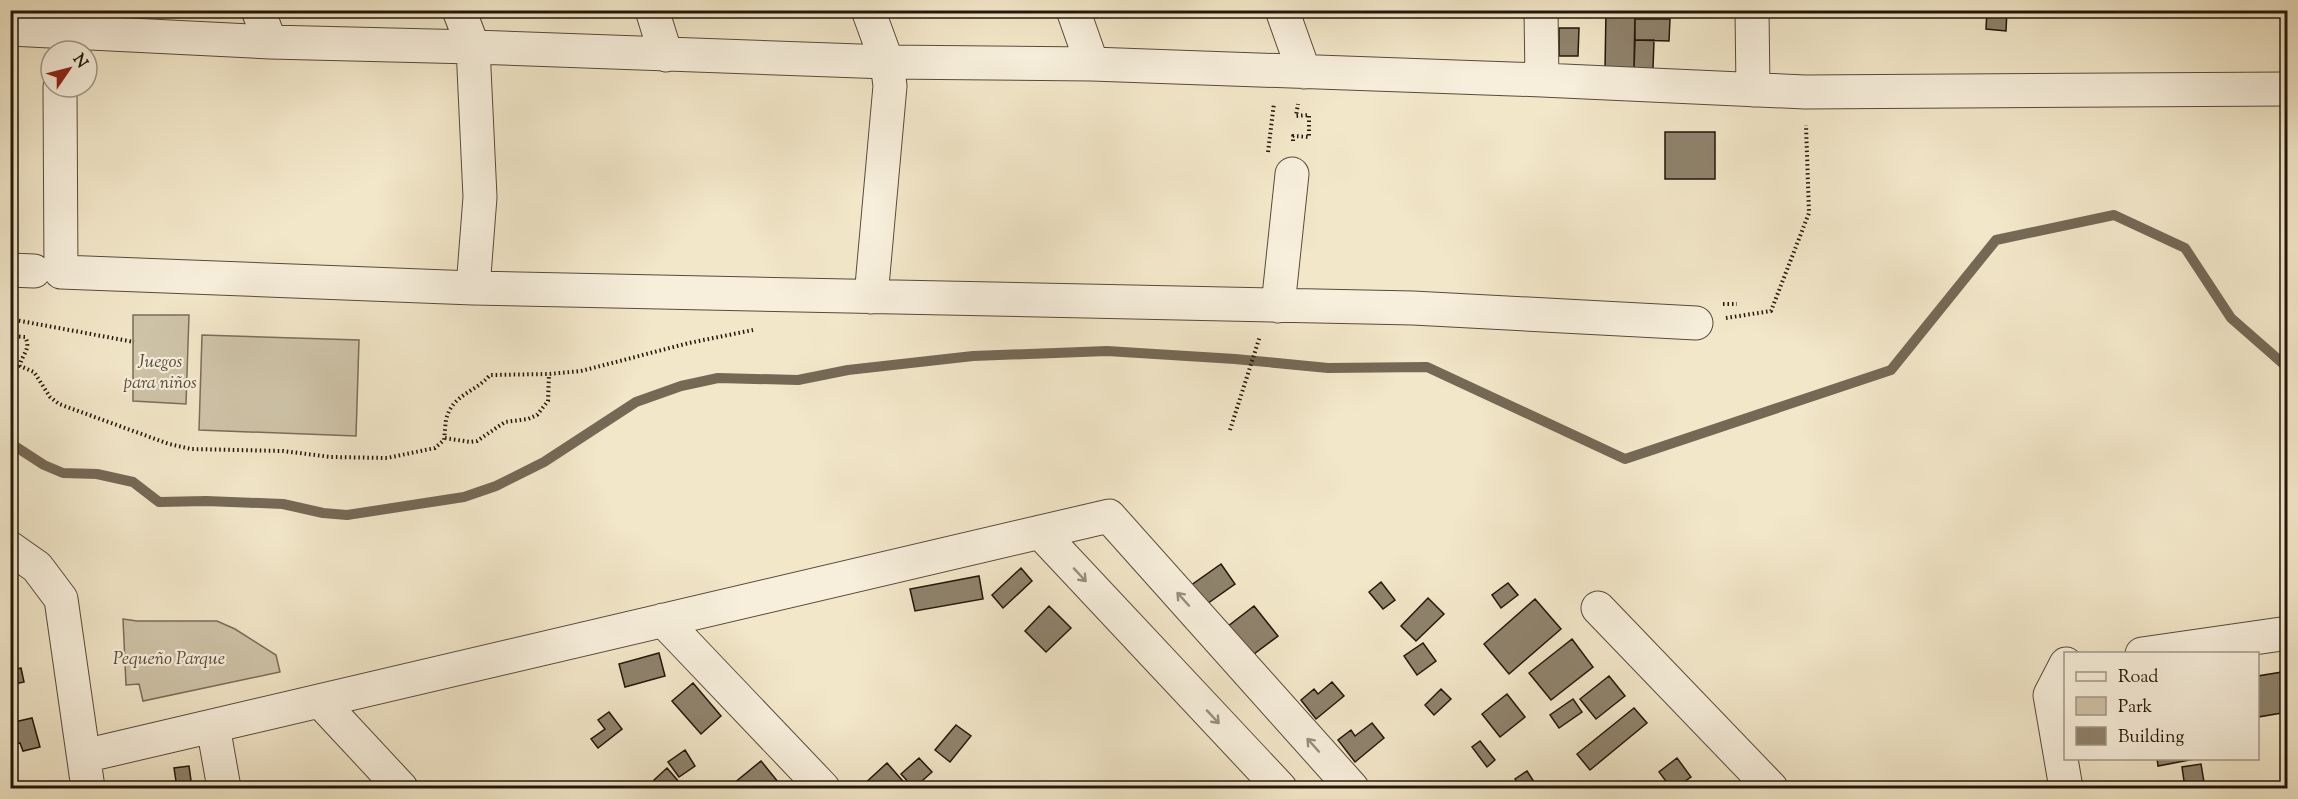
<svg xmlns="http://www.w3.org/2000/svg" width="2298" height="799" font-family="'Sorts Mill Goudy',serif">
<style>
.green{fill:#cfc4a9;stroke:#796e5a;stroke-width:1.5}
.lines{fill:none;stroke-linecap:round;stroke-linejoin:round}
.stream{stroke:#756956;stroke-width:10}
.building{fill:#8f836d;stroke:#23170a;stroke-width:1.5}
.street-casing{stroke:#574b3a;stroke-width:35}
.path{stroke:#23170a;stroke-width:4;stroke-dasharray:1.5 3;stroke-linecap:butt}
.street{stroke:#f7efdc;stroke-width:33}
.oneway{stroke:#988e7e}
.labels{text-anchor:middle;stroke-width:4.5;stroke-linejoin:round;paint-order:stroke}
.park-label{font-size:18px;font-style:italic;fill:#574b3a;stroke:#f7efdc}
</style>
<rect width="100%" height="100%" fill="#f2e7c9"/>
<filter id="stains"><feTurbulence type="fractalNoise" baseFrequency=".00333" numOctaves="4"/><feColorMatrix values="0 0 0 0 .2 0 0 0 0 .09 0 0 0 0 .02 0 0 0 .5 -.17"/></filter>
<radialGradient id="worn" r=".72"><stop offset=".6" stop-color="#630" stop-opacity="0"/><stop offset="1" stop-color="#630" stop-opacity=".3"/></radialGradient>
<path class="green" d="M133,315H189L186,404L133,401Z
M202,335L359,340L356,436L199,430Z
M123,619L137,621H217L235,629L276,655L280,672L143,701L139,684L126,685Z"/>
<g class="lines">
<path class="stream" d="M10,443L44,465L63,473L97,474L133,482L159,502L206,501L283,504L323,513L347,515L464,497L496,486L544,462L636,402L681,386L718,378L798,380L848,370L973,356L1107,351L1235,359L1328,368L1427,367L1625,459L1891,370L1996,240L2114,215L2185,248L2231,318L2288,368"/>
</g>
<path class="building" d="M1606,10H1635L1634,69H1605Z
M1675,10H1716V15H1675Z
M1987,10H2007L2006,31L1986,29Z
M1635,19H1670L1669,41L1635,40Z
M1559,28H1579L1578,56H1559Z
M1635,40H1654L1653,69H1634Z
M1665,132H1715V179H1665Z
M1221,564L1235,584L1204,606L1190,586Z
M1021,568L1032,581L1003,608L992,595Z
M979,576L983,599L915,611L910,589Z
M10,581H14L17,610H10Z
M1381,582L1395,600L1383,609L1369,592Z
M1508,583L1518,595L1501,608L1492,595Z
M1428,598L1444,614L1416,641L1401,626Z
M1535,599L1561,629L1509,674L1484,644Z
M1049,606L1071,628L1046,652L1025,631Z
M1254,606L1278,636L1250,657L1227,627Z
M1572,639L1593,667L1551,700L1529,673Z
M1423,643L1436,661L1417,675L1404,656Z
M659,653L665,676L625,687L619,664Z
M21,668L24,682L10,685V670Z
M2288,671V712L2258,717V676Z
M1609,676L1625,696L1596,719L1580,699Z
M1332,682L1344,696L1316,719L1301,700L1314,689L1318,694Z
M693,683L721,716L701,734L672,701Z
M1441,689L1451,699L1434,715L1425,705Z
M1507,694L1525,717L1500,737L1482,714Z
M1573,699L1582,712L1559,728L1550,715Z
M1634,708L1647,723L1590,770L1577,754Z
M609,712L622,729L598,748L591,739L605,729L598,720Z
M32,718L40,747L23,751L20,743L10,744V723Z
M1372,723L1384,738L1355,762L1338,740L1351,730L1355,736Z
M956,725L971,736L950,762L935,750Z
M1480,741L1495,760L1487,767L1472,747Z
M685,750L695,766L679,777L668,762Z
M919,758L932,772L914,788L901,774Z
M1677,758L1691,777L1675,788H1671L1659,772Z
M2157,758H2200L2158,766Z
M761,761L783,788H728Z
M887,763L909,788H862L861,787Z
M2201,764L2205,788H2185L2182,767Z
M189,766L192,788H177L174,768Z
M667,768L679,782L672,788H661L654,780Z
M1527,771L1536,785L1530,788H1521L1515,779Z"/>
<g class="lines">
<g class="street-casing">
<path id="street" d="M258,10L270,42
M459,10L473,47L480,197L473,288
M652,10L666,55
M868,10L887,62L890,86L871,297
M1073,10L1092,64
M1282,10L1304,72
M1541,10L1542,80
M1752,10L1753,90
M10,29L270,42L473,47L887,62L1092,64L1542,80L1805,92L2288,89
M60,87L61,272L473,288L1413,308L1696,323
M10,270L34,271
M1278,306L1292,174
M1040,532L1280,788
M10,548L37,567L61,599L88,788
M1598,608L1771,788
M663,620L823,788
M2142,654L2288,633
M2066,664L2050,695L2066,788
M320,701L401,788
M213,726L224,788
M84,756L1109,516L1352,788"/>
</g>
<path class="path" d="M1293,141V136L1309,137V115L1296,116L1298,104
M1268,152L1274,103
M1723,304H1737
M1726,318L1771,311L1809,213L1806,125
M10,319L134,342
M10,336L25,337C32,349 21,355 20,366L34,372L50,397L59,404L169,444L191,449L283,451L331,457L387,458L435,448L444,440C445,433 445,426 446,420C452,394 475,393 490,375L549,374L581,371L689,343L753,330
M1230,430L1260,336
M445,438L470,442L477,441L505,422L528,419L537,415L548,401L549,374"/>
<use href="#street" class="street"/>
</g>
<defs><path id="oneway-shaft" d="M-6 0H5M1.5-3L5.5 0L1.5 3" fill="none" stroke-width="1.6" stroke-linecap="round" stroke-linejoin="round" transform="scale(1.5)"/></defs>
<g class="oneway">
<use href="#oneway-shaft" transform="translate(1080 575) rotate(47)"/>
<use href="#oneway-shaft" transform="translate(1183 599) rotate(-132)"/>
<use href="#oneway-shaft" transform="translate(1213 717) rotate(47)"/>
<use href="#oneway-shaft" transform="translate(1313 745) rotate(-132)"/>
</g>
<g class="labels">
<g class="park-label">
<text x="160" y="367">Juegos<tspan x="160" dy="21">para niños</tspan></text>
<text x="169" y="664">Pequeño Parque</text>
</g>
</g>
<rect width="2298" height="799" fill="none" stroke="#f2e7c9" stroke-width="36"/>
<rect x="12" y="12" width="2274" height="775" fill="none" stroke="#23170a" stroke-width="3"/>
<rect x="18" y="18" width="2262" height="763" fill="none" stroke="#23170a" stroke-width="1.5"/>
<rect x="2064" y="652" width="195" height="108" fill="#f7efdc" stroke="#a29988" stroke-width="1.5"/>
<rect x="2076" y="672" width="30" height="9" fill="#f7efdc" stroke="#a29988" stroke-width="1.5"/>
<text x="2118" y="682" font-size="18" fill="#23170a">Road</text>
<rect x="2076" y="697" width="30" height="18" fill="#cfc4a9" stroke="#a29988" stroke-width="1.5"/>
<text x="2118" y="712" font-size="18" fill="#23170a">Park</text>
<rect x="2076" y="727" width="30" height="18" fill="#8f836d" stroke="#a29988" stroke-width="1.5"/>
<text x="2118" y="742" font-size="18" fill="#23170a">Building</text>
<g transform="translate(69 69) rotate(55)"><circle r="28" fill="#f7efdc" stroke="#a29988" stroke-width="1.5"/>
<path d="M0-4.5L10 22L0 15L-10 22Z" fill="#8f2418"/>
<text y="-9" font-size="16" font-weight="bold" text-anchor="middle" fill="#23170a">N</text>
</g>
<rect width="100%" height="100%" filter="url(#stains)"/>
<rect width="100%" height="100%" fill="url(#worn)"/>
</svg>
